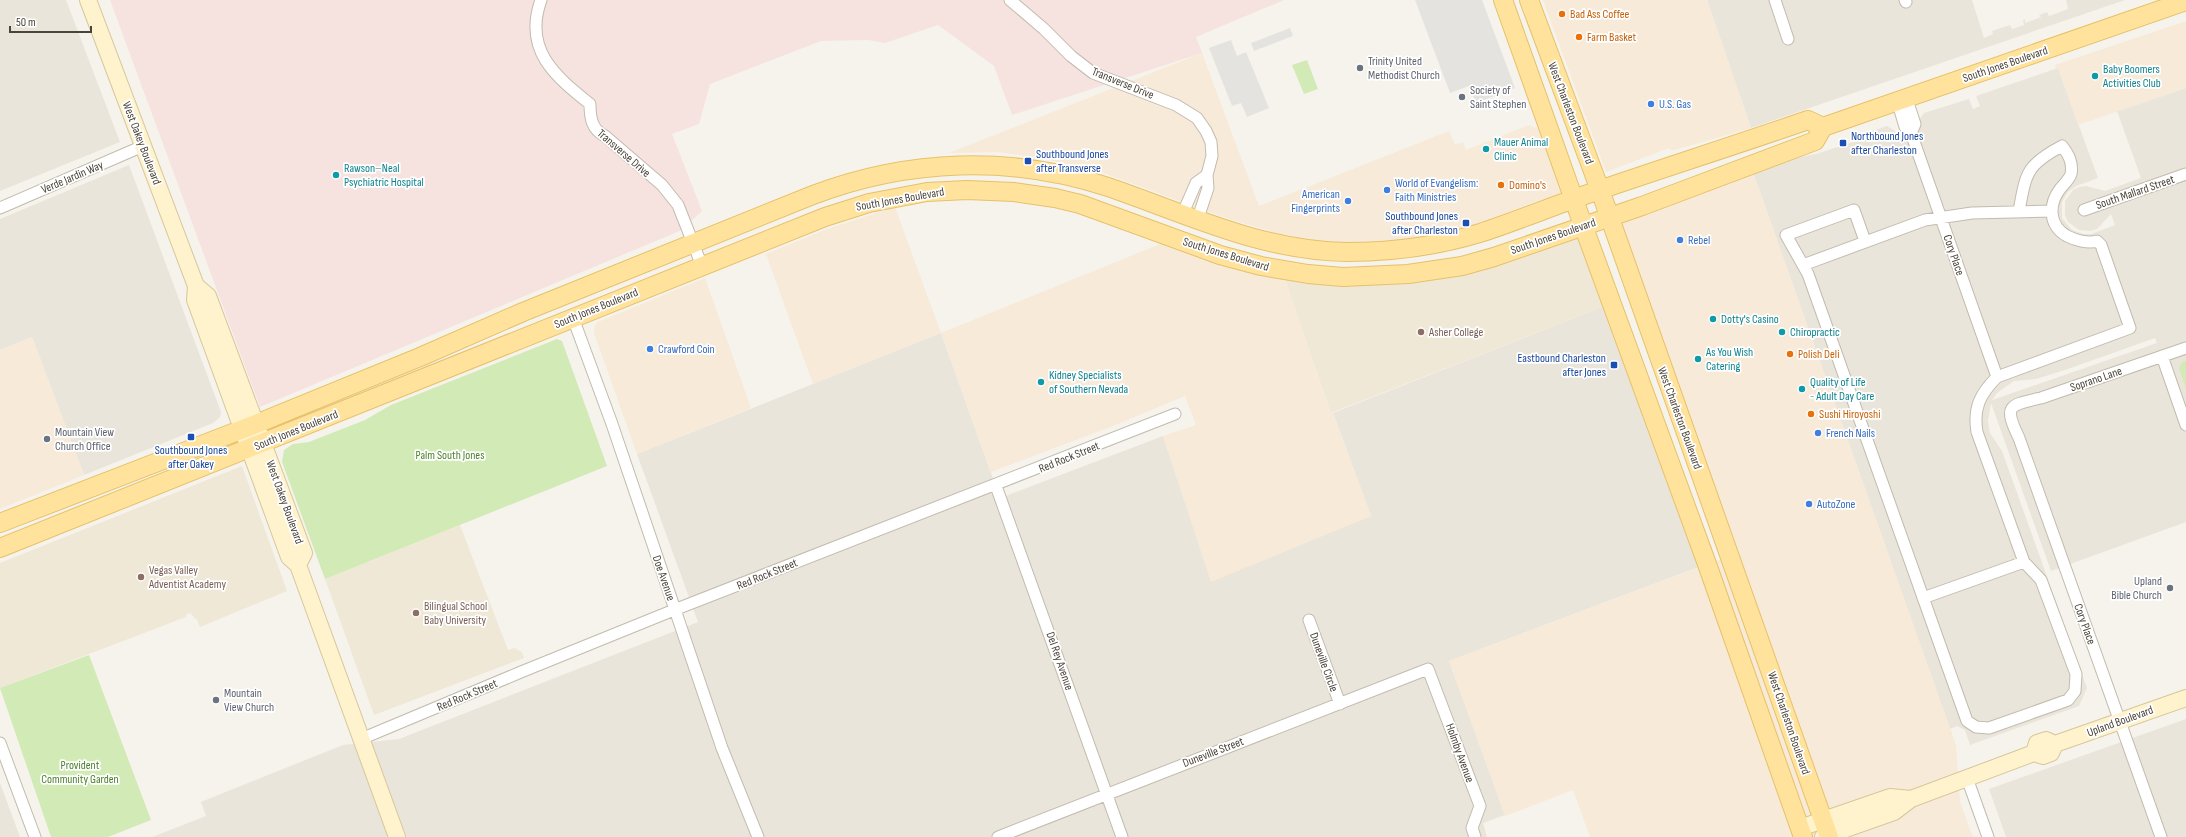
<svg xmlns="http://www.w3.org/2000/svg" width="2186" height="837" font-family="'Sofia Sans Condensed',sans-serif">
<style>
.residential{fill:#eae5da;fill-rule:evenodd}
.commercial{fill:#f7ead8}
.education{fill:#efe8d6}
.medical{fill:#f6e3e0}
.green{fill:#d2eab5}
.parking{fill:#e5e3e0}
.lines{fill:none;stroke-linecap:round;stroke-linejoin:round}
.street-casing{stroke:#c2bbae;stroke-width:13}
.secondary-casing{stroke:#d6c79b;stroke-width:18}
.primary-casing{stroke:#e6c16a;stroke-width:20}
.street{stroke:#fff;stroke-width:11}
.secondary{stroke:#fff3cd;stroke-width:16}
.primary{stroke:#ffe39c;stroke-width:18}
.food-dot{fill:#e8710a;stroke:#fff;stroke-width:1.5}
.worship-dot{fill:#6b7280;stroke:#fff;stroke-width:1.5}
.culture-dot{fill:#0f9aa8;stroke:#fff;stroke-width:1.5}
.shop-dot{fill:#3f7fe0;stroke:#fff;stroke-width:1.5}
.transit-dot{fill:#1a4fb4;stroke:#fff;stroke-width:1.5}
.education-dot{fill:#8d6e63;stroke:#fff;stroke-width:1.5}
.labels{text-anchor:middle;stroke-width:3.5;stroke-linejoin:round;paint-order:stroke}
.food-label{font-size:12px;fill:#c56008;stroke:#fff;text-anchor:start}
.worship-label{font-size:12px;fill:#5b616d;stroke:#fff;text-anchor:start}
.street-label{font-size:12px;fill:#4b4439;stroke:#fff}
.culture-label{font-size:12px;fill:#0d838f;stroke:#fff;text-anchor:start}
.shop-label{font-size:12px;fill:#366cbe;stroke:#fff;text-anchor:start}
.transit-label{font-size:12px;fill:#164399;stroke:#fff;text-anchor:start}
.education-label{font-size:12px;fill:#785e54;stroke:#fff;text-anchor:start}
.park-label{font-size:12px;fill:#4a7f2a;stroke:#fff}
</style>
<rect width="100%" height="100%" fill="#f6f3ec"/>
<path class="residential" d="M0,0H66L120,142L0,191Z
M1707,0H1972L1984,38L1993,34L1992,31L2010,25L2012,29L2024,25L2023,20L2025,19V23L2041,17L2039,15L2047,12L2049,16L2068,9L2066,0H2125L1751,128Z
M2058,68L2098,178L2076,186L2068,192L2062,202V218L2072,230L2083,234H2091L2115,225L2130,266L2111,214L2097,229L2090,231L2079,230L2068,222L2065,215V201L2073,190L2079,187L2086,186L2105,191L2141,178L2117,111L2186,88V360L2182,362L2180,371L2186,390V522L2051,571L1991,403L1988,421L1990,433L2002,451L2087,688L2079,706L1970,745L1965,730L1957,726L1950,729L1753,172L1790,159L1816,154L1856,141L1872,131L1887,126L1895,131L1898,138L1920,130L1917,122L1924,113L1969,99L1973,109L1980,106L1976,96ZM2155,338L2157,343L1992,400L1997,393L2014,381L2036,379L2065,370Z
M129,165L221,412L220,417L213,423L84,475L32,337L0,350V219Z
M1612,303L1707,564L1449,661L1505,815L1483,823L1487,837H152L206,816L201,802L268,775L343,745L399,739L698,622L637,454L941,333L1000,498L1163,436L1211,581L1371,516L1333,413Z
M2186,719V837H2006L1989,789Z
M0,783L20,837H0Z"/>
<path class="commercial" d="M1543,0H1707L1751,128L1675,150H1670L1669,148L1606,172Z
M2186,21V88L2078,125L2058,68H2056L2055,65Z
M1202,53L1259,206L1449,131L1455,145L1463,142L1466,150L1529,125L1550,134L1574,199L1395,250L1272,243L1267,230L1229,219L1095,170L1040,158L998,152L949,153Z
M1753,172L1956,745L1960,802L1973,837H1590L1573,790L1505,816L1449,661L1730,556L1609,217Z
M895,207L941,333L1175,238L1282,270L1331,413H1333L1371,516L1211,582L1163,436L1196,425L1185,396L1113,426L991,472L941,333L813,384L766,254L827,229Z
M705,278L751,408L637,454L594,333L595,325L598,322Z
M32,337L84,475L0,509V350Z"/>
<path class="education" d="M1583,225L1612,303L1331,413L1282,270L1394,275Z
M242,466L287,591L200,627L197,620L190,613L186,615V617L0,688V563Z
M460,525L508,650L514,648L522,652L524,658L374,715L325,579Z"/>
<path class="medical" d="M110,0H1284L1196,37L1202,53L1012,115L994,66L938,25L885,43L868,40L821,41L710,84L699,124L672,134L702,211L682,230L260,407Z"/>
<path class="green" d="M1307,60L1318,89L1304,94L1292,65Z
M557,339L562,341L607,466L325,579L282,462L284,450L293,444L309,442L365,420L391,405Z
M2186,360V390L2179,368L2182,362Z
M89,655L151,820L108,837H51L0,688Z"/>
<path class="parking" d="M1415,0H1482L1515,88L1476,103L1469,86L1450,93Z
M1290,28L1293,36L1254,51L1251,43Z
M1231,40L1237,56L1246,52L1269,108L1247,117L1241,103L1232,106L1209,48Z"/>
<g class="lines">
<g class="street-casing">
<path id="street" d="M541,0C523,50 555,76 590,104C590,118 592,130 605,136L662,185L678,205L702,266
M1010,0L1044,29L1071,56L1093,73L1176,105L1197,118L1206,131L1211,142L1212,156L1207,175L1208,188L1197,221
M1775,0L1788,39
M1905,0L1906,2
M1906,97L1915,124L1911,133
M1897,100L1905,127L1911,133L1997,377
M0,208L143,146
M2084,210L2186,174
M1182,215L1196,183L1207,175
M1865,241L1854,210L1786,235L1808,274L1967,721L1976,727L1989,728L2068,700L2075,691L2076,674L2041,580L2024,562L1977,432C1973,408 1980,394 1997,377L2130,328L2101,245L2097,241C2088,244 2075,240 2067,236C2049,226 2048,205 2060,189C2063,185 2069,180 2071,174C2073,163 2069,155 2062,146C2026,165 2026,173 2019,211
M1803,265L1925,220L1972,213L2051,211
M573,318L612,424L722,748L758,837
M2162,356L2186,425
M996,486L1122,837
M1923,598L2024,562
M1309,620L1340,704
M361,739L521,672L674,610L1175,414
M0,743L35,837
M1967,778L1988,837
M998,837L1428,669L1480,806L1472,828L1475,837
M2161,837L2019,438C2003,405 2009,405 2041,398L2186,348"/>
</g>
<g class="secondary-casing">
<path id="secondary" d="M88,0L196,286L195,300L289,557L298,565L397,837
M196,286L208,296L304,553L298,565
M2034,753L2037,743L2046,740L2055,744L2186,698
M1800,828L1890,797L1911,799
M1823,837L1894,812L1911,799L2034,753L2043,756L2051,753L2055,744"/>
</g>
<g class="primary-casing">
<path id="primary" d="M1503,0L1583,225L1707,564L1803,837
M1529,0L1600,190L1829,837
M0,523L256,424L420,357L523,312L813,195C908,159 1011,155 1108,187C1187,214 1261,251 1347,252C1391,252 1437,246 1480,233C1514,222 1548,208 1582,196C1657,170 1733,146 1808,120L1823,127
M0,548L825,217L869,203L927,192L967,190L1014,192L1055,198L1080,204L1220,255L1261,266L1308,274L1343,277L1408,274L1462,266L1494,257L1642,206L1815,141L1823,127L2186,1"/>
</g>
<use href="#street" class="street"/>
<use href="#secondary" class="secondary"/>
<use href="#primary" class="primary"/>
</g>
<g class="food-dot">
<circle cx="1562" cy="14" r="4"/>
<circle cx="1579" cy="37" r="4"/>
<circle cx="1501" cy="185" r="4"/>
<circle cx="1790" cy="354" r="4"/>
<circle cx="1811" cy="414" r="4"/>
</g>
<g class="worship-dot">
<circle cx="1360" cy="68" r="4"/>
<circle cx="1462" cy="97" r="4"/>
<circle cx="47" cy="439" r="4"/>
<circle cx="2170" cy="588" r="4"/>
<circle cx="216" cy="700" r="4"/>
</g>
<g class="culture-dot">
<circle cx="2095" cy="76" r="4"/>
<circle cx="1486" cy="149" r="4"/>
<circle cx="336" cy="175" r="4"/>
<circle cx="1713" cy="319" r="4"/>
<circle cx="1782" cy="332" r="4"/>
<circle cx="1698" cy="359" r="4"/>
<circle cx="1041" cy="382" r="4"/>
<circle cx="1802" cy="389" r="4"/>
</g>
<g class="shop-dot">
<circle cx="1651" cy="104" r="4"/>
<circle cx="1387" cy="190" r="4"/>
<circle cx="1348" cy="201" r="4"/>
<circle cx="1680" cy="240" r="4"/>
<circle cx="650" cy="349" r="4"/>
<circle cx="1818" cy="433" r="4"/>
<circle cx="1809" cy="504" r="4"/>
</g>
<g class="transit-dot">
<rect x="1839" y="139" width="8" height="8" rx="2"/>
<rect x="1024" y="157" width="8" height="8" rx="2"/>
<rect x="1462" y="219" width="8" height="8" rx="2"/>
<rect x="1610" y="361" width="8" height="8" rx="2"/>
<rect x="187" y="433" width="8" height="8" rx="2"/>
</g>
<g class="education-dot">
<circle cx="1421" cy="332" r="4"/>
<circle cx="141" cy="577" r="4"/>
<circle cx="416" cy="613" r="4"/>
</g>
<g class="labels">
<g class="food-label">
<text x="1570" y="18">Bad Ass Coffee</text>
<text x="1587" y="41">Farm Basket</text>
<text x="1509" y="189">Domino's</text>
<text x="1798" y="358">Polish Deli</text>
<text x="1819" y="418">Sushi Hiroyoshi</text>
</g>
<g class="worship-label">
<text x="1368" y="65">Trinity United<tspan x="1368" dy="14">Methodist Church</tspan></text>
<text x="1470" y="94">Society of<tspan x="1470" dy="14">Saint Stephen</tspan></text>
<text x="55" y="436">Mountain View<tspan x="55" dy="14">Church Office</tspan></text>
<text x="2162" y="585" text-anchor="end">Upland<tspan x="2162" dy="14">Bible Church</tspan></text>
<text x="224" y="697">Mountain<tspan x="224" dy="14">View Church</tspan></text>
</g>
<g class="street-label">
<text transform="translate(2005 64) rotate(-19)" y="4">South Jones Boulevard</text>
<text transform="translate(1123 83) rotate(22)" y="4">Transverse Drive</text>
<text transform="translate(1571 113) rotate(69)" y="4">West Charleston Boulevard</text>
<text transform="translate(142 143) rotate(69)" y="4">West Oakey Boulevard</text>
<text transform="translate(624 153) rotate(41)" y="4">Transverse Drive</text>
<text transform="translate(72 177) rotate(-23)" y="4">Verde Jardin Way</text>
<text transform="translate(2135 192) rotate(-19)" y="4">South Mallard Street</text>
<text transform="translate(900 199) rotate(-10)" y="4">South Jones Boulevard</text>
<text transform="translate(1553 236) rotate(-19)" y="4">South Jones Boulevard</text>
<text transform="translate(1226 254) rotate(17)" y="4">South Jones Boulevard</text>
<text transform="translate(1954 255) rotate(71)" y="4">Cory Place</text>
<text transform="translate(596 308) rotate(-22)" y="4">South Jones Boulevard</text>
<text transform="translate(2096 379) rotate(-19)" y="4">Soprano Lane</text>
<text transform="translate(1680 418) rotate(70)" y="4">West Charleston Boulevard</text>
<text transform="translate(296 430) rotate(-22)" y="4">South Jones Boulevard</text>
<text transform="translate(1069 457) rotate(-22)" y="4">Red Rock Street</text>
<text transform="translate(285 502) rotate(70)" y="4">West Oakey Boulevard</text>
<text transform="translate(767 574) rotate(-22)" y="4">Red Rock Street</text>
<text transform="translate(664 578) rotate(71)" y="4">Doe Avenue</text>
<text transform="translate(2085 624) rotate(70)" y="4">Cory Place</text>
<text transform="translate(1060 661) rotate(71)" y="4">Del Rey Avenue</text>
<text transform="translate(1324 662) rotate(70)" y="4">Duneville Circle</text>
<text transform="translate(467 695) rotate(-23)" y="4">Red Rock Street</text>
<text transform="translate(2120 721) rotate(-20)" y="4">Upland Boulevard</text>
<text transform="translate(1789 723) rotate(71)" y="4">West Charleston Boulevard</text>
<text transform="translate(1213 752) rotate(-21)" y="4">Duneville Street</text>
<text transform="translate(1460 753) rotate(70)" y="4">Holmby Avenue</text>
</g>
<g class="culture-label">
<text x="2103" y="73">Baby Boomers<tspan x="2103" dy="14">Activities Club</tspan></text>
<text x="1494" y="146">Mauer Animal<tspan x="1494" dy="14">Clinic</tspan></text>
<text x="344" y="172">Rawson–Neal<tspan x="344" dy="14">Psychiatric Hospital</tspan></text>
<text x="1721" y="323">Dotty's Casino</text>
<text x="1790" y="336">Chiropractic</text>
<text x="1706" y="356">As You Wish<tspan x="1706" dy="14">Catering</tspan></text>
<text x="1049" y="379">Kidney Specialists<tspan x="1049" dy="14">of Southern Nevada</tspan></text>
<text x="1810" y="386">Quality of Life<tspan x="1810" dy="14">- Adult Day Care</tspan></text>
</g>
<g class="shop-label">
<text x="1659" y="108">U.S. Gas</text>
<text x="1395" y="187">World of Evangelism:<tspan x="1395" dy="14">Faith Ministries</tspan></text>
<text x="1340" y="198" text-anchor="end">American<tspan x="1340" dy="14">Fingerprints</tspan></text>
<text x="1688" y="244">Rebel</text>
<text x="658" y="353">Crawford Coin</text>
<text x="1826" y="437">French Nails</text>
<text x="1817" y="508">AutoZone</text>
</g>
<g class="transit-label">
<text x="1851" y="140">Northbound Jones<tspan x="1851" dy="14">after Charleston</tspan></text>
<text x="1036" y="158">Southbound Jones<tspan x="1036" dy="14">after Transverse</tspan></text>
<text x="1458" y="220" text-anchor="end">Southbound Jones<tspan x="1458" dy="14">after Charleston</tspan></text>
<text x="1606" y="362" text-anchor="end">Eastbound Charleston<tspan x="1606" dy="14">after Jones</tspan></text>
<text x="191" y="454" text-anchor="middle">Southbound Jones<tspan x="191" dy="14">after Oakey</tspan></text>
</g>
<g class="education-label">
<text x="1429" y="336">Asher College</text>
<text x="149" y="574">Vegas Valley<tspan x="149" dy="14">Adventist Academy</tspan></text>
<text x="424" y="610">Bilingual School<tspan x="424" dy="14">Baby University</tspan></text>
</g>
<g class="park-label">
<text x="450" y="459">Palm South Jones</text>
<text x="80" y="769">Provident<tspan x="80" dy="14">Community Garden</tspan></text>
</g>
</g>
<path d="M10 26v6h81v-6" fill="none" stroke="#4b4439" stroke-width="2"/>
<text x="16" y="26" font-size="12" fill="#4b4439" stroke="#ffffff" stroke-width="3" paint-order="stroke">50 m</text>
</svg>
